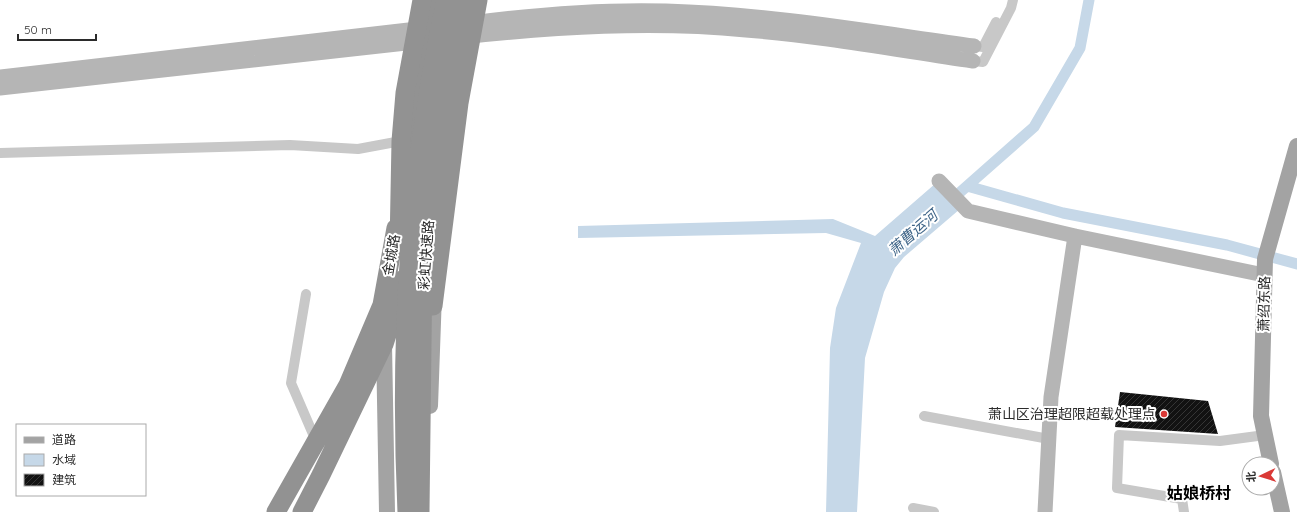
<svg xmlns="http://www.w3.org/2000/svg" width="1297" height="512" font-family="Quicksand,'Noto Sans SC',sans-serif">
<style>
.water{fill:#c6d8e8}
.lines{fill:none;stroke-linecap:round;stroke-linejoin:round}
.canal{stroke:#c6d8e8;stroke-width:11}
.building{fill:url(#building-hatch)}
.street{stroke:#c8c8c8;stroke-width:10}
.secondary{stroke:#b5b5b5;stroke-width:15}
.primary{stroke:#a3a3a3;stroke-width:16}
.highway{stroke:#929292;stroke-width:19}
.highway-bridge{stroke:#929292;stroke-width:19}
.poi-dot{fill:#da3936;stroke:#fff;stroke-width:1.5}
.labels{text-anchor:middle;stroke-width:4;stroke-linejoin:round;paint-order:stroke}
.street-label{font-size:14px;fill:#2b2b2b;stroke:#fff}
.poi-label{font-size:14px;fill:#2b2b2b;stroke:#fff;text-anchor:end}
.water-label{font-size:15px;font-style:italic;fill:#3f6588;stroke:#fff}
.quarter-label{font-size:16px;font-weight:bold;fill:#000;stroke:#fff}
</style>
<defs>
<pattern id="building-hatch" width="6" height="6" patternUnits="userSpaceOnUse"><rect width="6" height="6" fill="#121212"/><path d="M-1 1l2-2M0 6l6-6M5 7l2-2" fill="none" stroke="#353535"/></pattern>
</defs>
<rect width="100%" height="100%" fill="#fff"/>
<path class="water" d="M936,183L960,209L904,257L895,268L884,292L865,358L857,512H826L830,348L836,308L861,243L826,233L578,238V226L833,219L875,236Z"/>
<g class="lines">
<path class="canal" d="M967,186L1063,213L1227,245L1297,264
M949,202L1034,127L1080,48L1089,0"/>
</g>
<path class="building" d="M1120,392L1208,401L1218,434L1115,427Z"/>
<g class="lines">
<path class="street" d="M974,46L983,47L996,22
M973,61L983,62L1011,8L1013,0
M0,153L290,145L358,149L401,141
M306,294L291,383L316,441
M924,416L1049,439
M913,508L934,512
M1184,512L1182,499L1117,488L1119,435L1220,441L1265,435"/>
<path class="secondary" d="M464,24C531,15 599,9 666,11C769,14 872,32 974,46
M462,37C556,27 651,21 746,30C822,36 897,50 973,61
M0,77L426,28
M0,88L424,41
M939,181L968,211L1075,236L1264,275
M1045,512L1051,397L1075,236"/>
<path class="primary" d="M384,344L387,512
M430,406L434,294
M1271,464L1261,416L1265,259L1297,146
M1273,472L1282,512"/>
<path class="highway" d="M409,142L423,41L433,0
M276,512L348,385L382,305L396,228
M302,512L321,475L384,344L405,278"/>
<path class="highway-bridge" d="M399,247L401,141L405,93L422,0
M433,306L459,103L478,0
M407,512C399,342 409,167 446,0
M420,512L423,259L434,155L450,57L462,0"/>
</g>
<circle class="poi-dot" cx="1164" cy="414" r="4"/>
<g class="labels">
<g class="street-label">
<text transform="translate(391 255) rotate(-80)" y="5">金城路</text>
<text transform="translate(426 255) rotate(-86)" y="5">彩虹快速路</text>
<text transform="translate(1264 304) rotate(-89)" y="5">萧绍东路</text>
</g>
<g class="poi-label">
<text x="1156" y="419">萧山区治理超限超载处理点</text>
</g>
<g class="water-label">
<text transform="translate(913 233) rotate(-41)" y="5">萧曹运河</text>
</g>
<g class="quarter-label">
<text x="1199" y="499">姑娘桥村</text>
</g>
</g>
<rect x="16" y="424" width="130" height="72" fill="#ffffff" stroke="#aaaaaa"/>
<rect x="24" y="437" width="20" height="6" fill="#a3a3a3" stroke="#aaaaaa"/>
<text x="52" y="444" font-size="12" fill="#2b2b2b">道路</text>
<rect x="24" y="454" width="20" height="12" fill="#c6d8e8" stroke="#aaaaaa"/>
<text x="52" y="464" font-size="12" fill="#2b2b2b">水域</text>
<rect x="24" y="474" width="20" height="12" fill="url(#building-hatch)" stroke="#aaaaaa"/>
<text x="52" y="484" font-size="12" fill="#2b2b2b">建筑</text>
<g transform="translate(1261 476) rotate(266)"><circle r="19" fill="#ffffff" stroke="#aaaaaa"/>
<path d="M0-3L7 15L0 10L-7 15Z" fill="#da3936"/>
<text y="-6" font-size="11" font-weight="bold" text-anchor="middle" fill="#2b2b2b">北</text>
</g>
<path d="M18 34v6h78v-6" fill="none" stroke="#2b2b2b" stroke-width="2"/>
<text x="24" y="34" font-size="12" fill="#2b2b2b" stroke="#ffffff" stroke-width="3" paint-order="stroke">50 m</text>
</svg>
